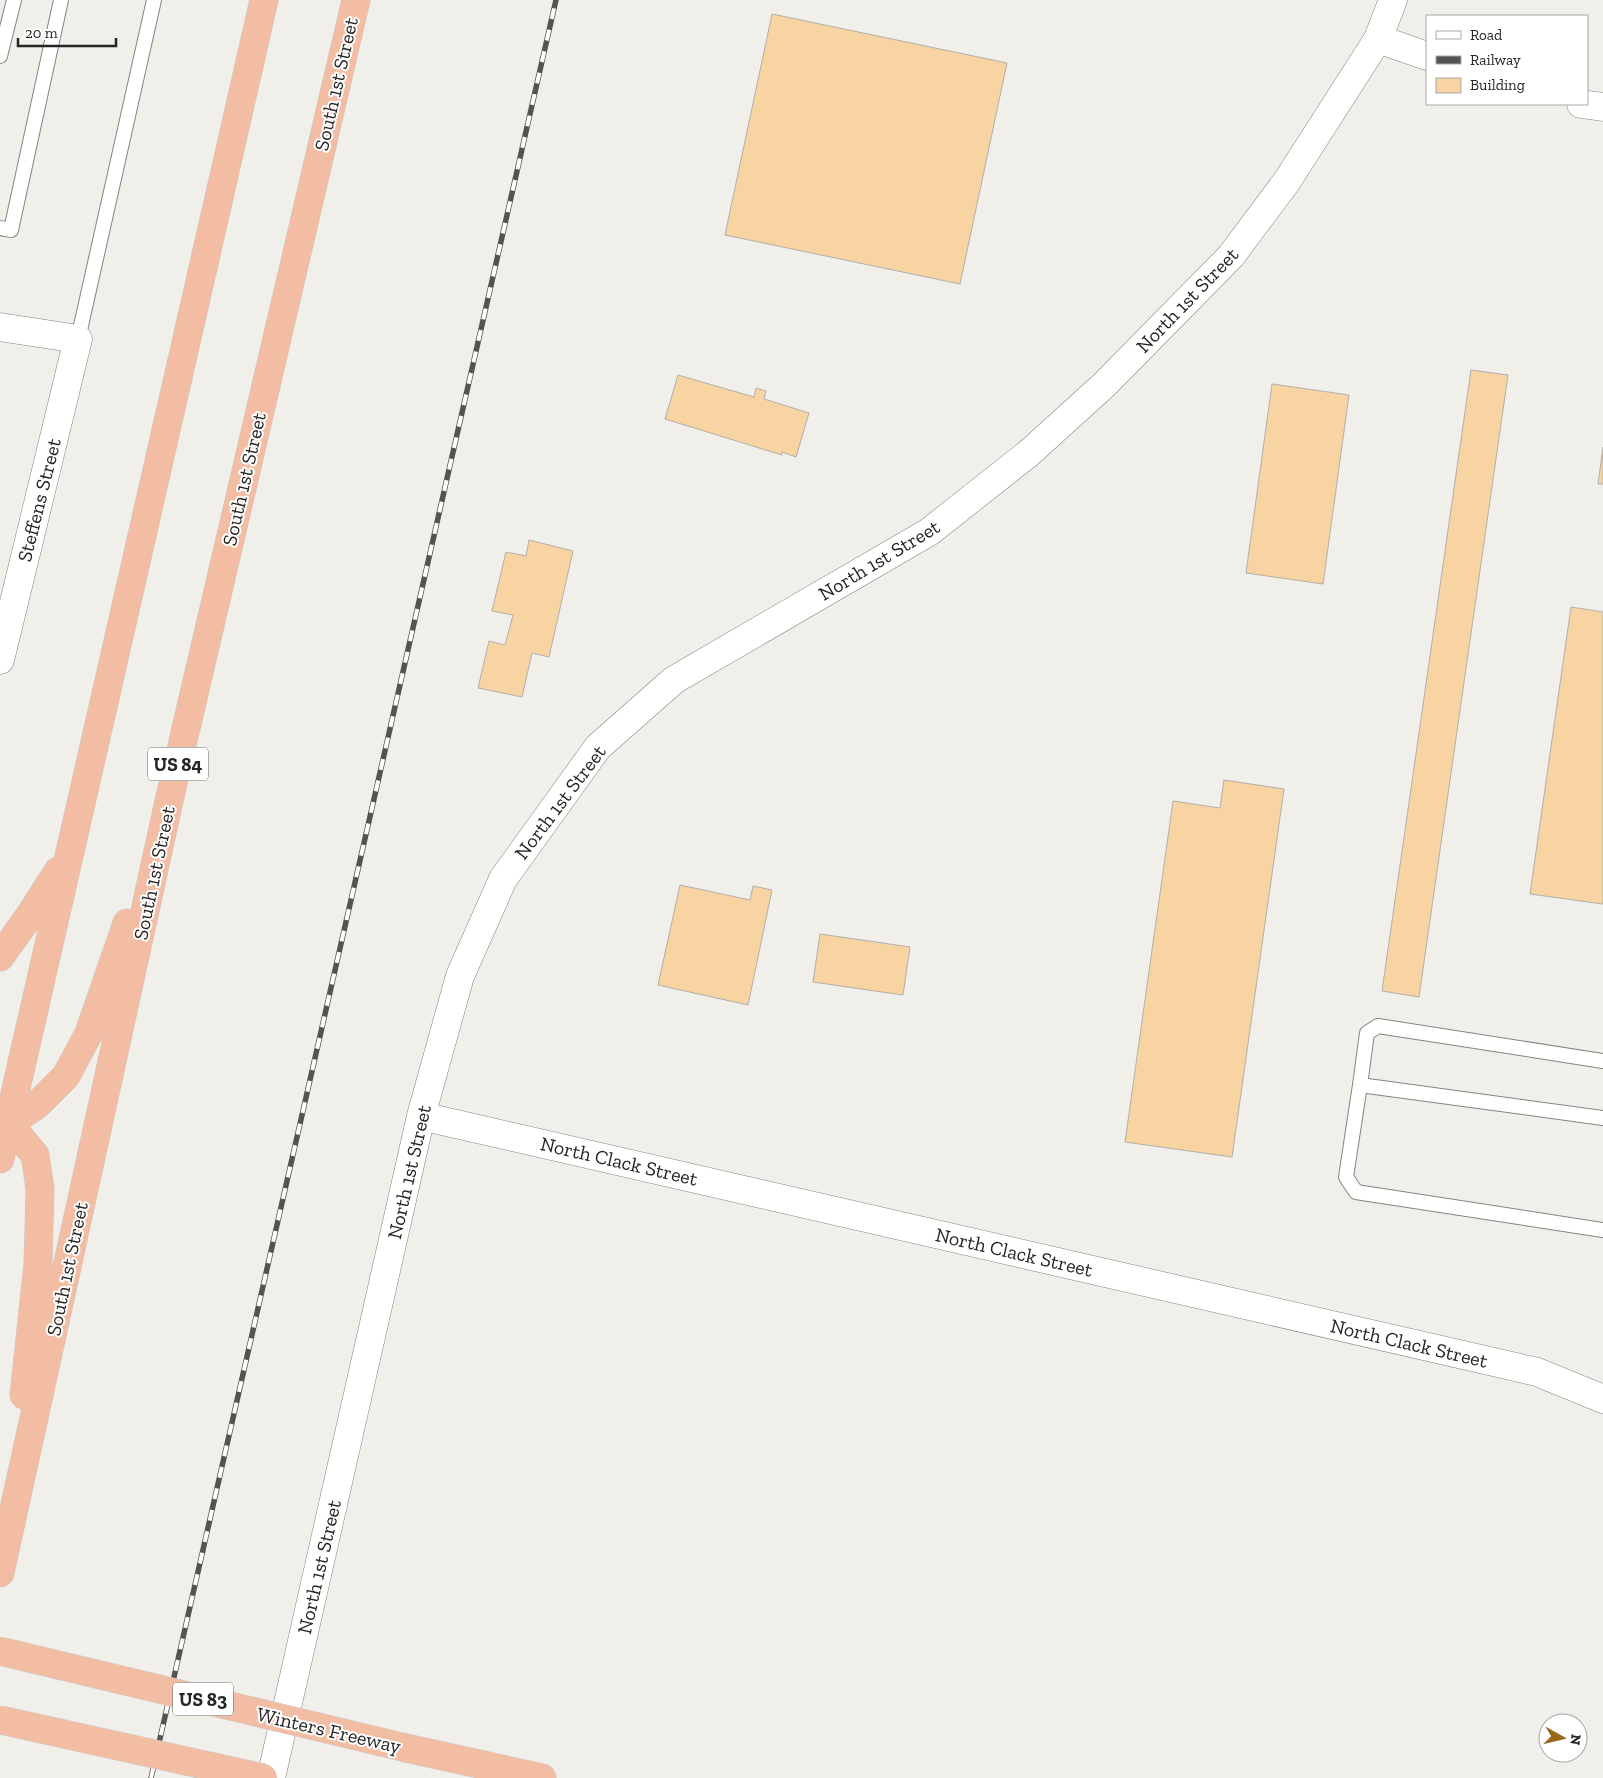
<svg xmlns="http://www.w3.org/2000/svg" width="1603" height="1778" font-family="'Zilla Slab',serif">
<style>
.building{fill:#f7d4a2;stroke:#b1afab}
.lines{fill:none;stroke-linecap:round;stroke-linejoin:round}
.lane-casing{stroke:#868480;stroke-width:16}
.street-casing{stroke:#868480;stroke-width:29}
.secondary-casing{stroke:#868480;stroke-width:29}
.highway-casing{stroke:#cbcbca;stroke-width:29}
.lane{stroke:#fff;stroke-width:14}
.street{stroke:#fff;stroke-width:28}
.secondary{stroke:#fff;stroke-width:28}
.highway{stroke:#f3bda4;stroke-width:28}
.rail-casing{stroke:#545351;stroke-width:5.5}
.rail{stroke:#fff;stroke-width:4;stroke-dasharray:11;stroke-linecap:butt}
.highway-bridge-casing{stroke:#cbcbca;stroke-width:29;stroke-linecap:butt}
.highway-bridge{stroke:#f3bda4;stroke-width:28}
.labels{text-anchor:middle;stroke-width:4;stroke-linejoin:round;paint-order:stroke}
.shield{fill:#fff;stroke:#676665;stroke-width:1}
.shield-label{font-size:19px;font-weight:bold;fill:#262523}
.street-label{font-size:20px;fill:#262523;stroke:#fff}
</style>
<rect width="100%" height="100%" fill="#f0efea"/>
<path class="building" d="M772,14L1007,63L960,284L725,235Z
M1471,370L1508,375L1419,997L1382,991Z
M678,375L754,397L756,388L766,391L764,399L809,413L796,457L782,452V455L665,419Z
M1272,384L1349,395L1323,584L1246,573Z
M1603,447V484H1598Z
M529,540L573,551L549,657L532,653L522,697L478,688L489,641L505,645L513,615L492,611L506,552L526,556Z
M1571,607L1603,612V904L1530,894Z
M1224,780L1284,789L1232,1157L1125,1142L1173,801L1220,808Z
M680,885L750,900L753,886L772,890L748,1005L658,985Z
M820,934L910,947L903,995L813,982Z"/>
<g class="lines">
<g class="lane-casing">
<path id="lane" d="M0,56L14,0
M0,228L11,230L61,0
M78,339L154,0
M1360,1085L1367,1033L1378,1026L1603,1061
M1603,1118L1360,1085L1346,1177L1356,1192L1603,1230"/>
</g>
<g class="street-casing">
<path id="street" d="M1378,39L1427,56
M1581,104L1603,107
M0,327L78,339L0,660"/>
</g>
<g class="secondary-casing">
<path id="secondary" d="M421,1116L1537,1372L1603,1399
M271,1778L421,1116L460,976L503,879L598,747L674,680L929,532L1029,453L1104,385L1231,256L1287,181L1378,39L1393,0"/>
</g>
<g class="highway-casing">
<path id="highway" d="M0,957L30,915L58,871
M0,1119L9,1124L35,1155L40,1189L38,1263L24,1395
M0,1125L9,1124L38,1104L66,1076L89,1033L127,923
M0,1159L264,0
M0,1573L169,801L356,0
M406,1748L542,1778"/>
</g>
<use href="#lane" class="lane"/>
<use href="#street" class="street"/>
<use href="#secondary" class="secondary"/>
<use href="#highway" class="highway"/>
<g class="rail-casing">
<path id="rail" d="M151,1778L556,0"/>
</g>
<use href="#rail" class="rail"/>
<g class="highway-bridge-casing">
<path id="highway-bridge" d="M0,1651L406,1748
M0,1720L263,1778"/>
</g>
<use href="#highway-bridge" class="highway-bridge"/>
</g>
<g class="labels">
<g class="shield">
<rect x="148" y="747.5" width="60" height="33" rx="4"/>
<rect x="173" y="1682.5" width="60" height="33" rx="4"/>
</g>
<g class="shield-label">
<text x="178" y="771">US 84</text>
<text x="203" y="1706">US 83</text>
</g>
<g class="street-label">
<text transform="translate(336 84) rotate(-77)" y="7">South 1st Street</text>
<text transform="translate(1187 300) rotate(-46)" y="7">North 1st Street</text>
<text transform="translate(244 479) rotate(-77)" y="7">South 1st Street</text>
<text transform="translate(39 500) rotate(-76)" y="7">Steffens Street</text>
<text transform="translate(879 560) rotate(-31)" y="7">North 1st Street</text>
<text transform="translate(560 802) rotate(-53)" y="7">North 1st Street</text>
<text transform="translate(154 873) rotate(-78)" y="7">South 1st Street</text>
<text transform="translate(619 1161) rotate(13)" y="7">North Clack Street</text>
<text transform="translate(409 1172) rotate(-77)" y="7">North 1st Street</text>
<text transform="translate(1014 1252) rotate(13)" y="7">North Clack Street</text>
<text transform="translate(67 1269) rotate(-78)" y="7">South 1st Street</text>
<text transform="translate(1409 1343) rotate(13)" y="7">North Clack Street</text>
<text transform="translate(319 1567) rotate(-77)" y="7">North 1st Street</text>
<text transform="translate(329 1730) rotate(13)" y="7">Winters Freeway</text>
</g>
</g>
<rect x="1426" y="15" width="162" height="90" fill="#ffffff" stroke="#a8a8a7"/>
<rect x="1436" y="31" width="25" height="8" fill="#ffffff" stroke="#a8a8a7"/>
<text x="1470" y="40" font-size="15" fill="#262523">Road</text>
<rect x="1436" y="56" width="25" height="8" fill="#545351" stroke="#a8a8a7"/>
<text x="1470" y="65" font-size="15" fill="#262523">Railway</text>
<rect x="1436" y="78" width="25" height="15" fill="#f7d4a2" stroke="#a8a8a7"/>
<text x="1470" y="90" font-size="15" fill="#262523">Building</text>
<g transform="translate(1563 1738) rotate(98)"><circle r="24" fill="#ffffff" stroke="#a8a8a7"/>
<path d="M0-4L9 19L0 12L-9 19Z" fill="#966817"/>
<text y="-8" font-size="14" font-weight="bold" text-anchor="middle" fill="#262523">N</text>
</g>
<path d="M18 38v8h98v-8" fill="none" stroke="#262523" stroke-width="2.5"/>
<text x="25" y="38" font-size="15" fill="#262523" stroke="#ffffff" stroke-width="4" paint-order="stroke">20 m</text>
</svg>
